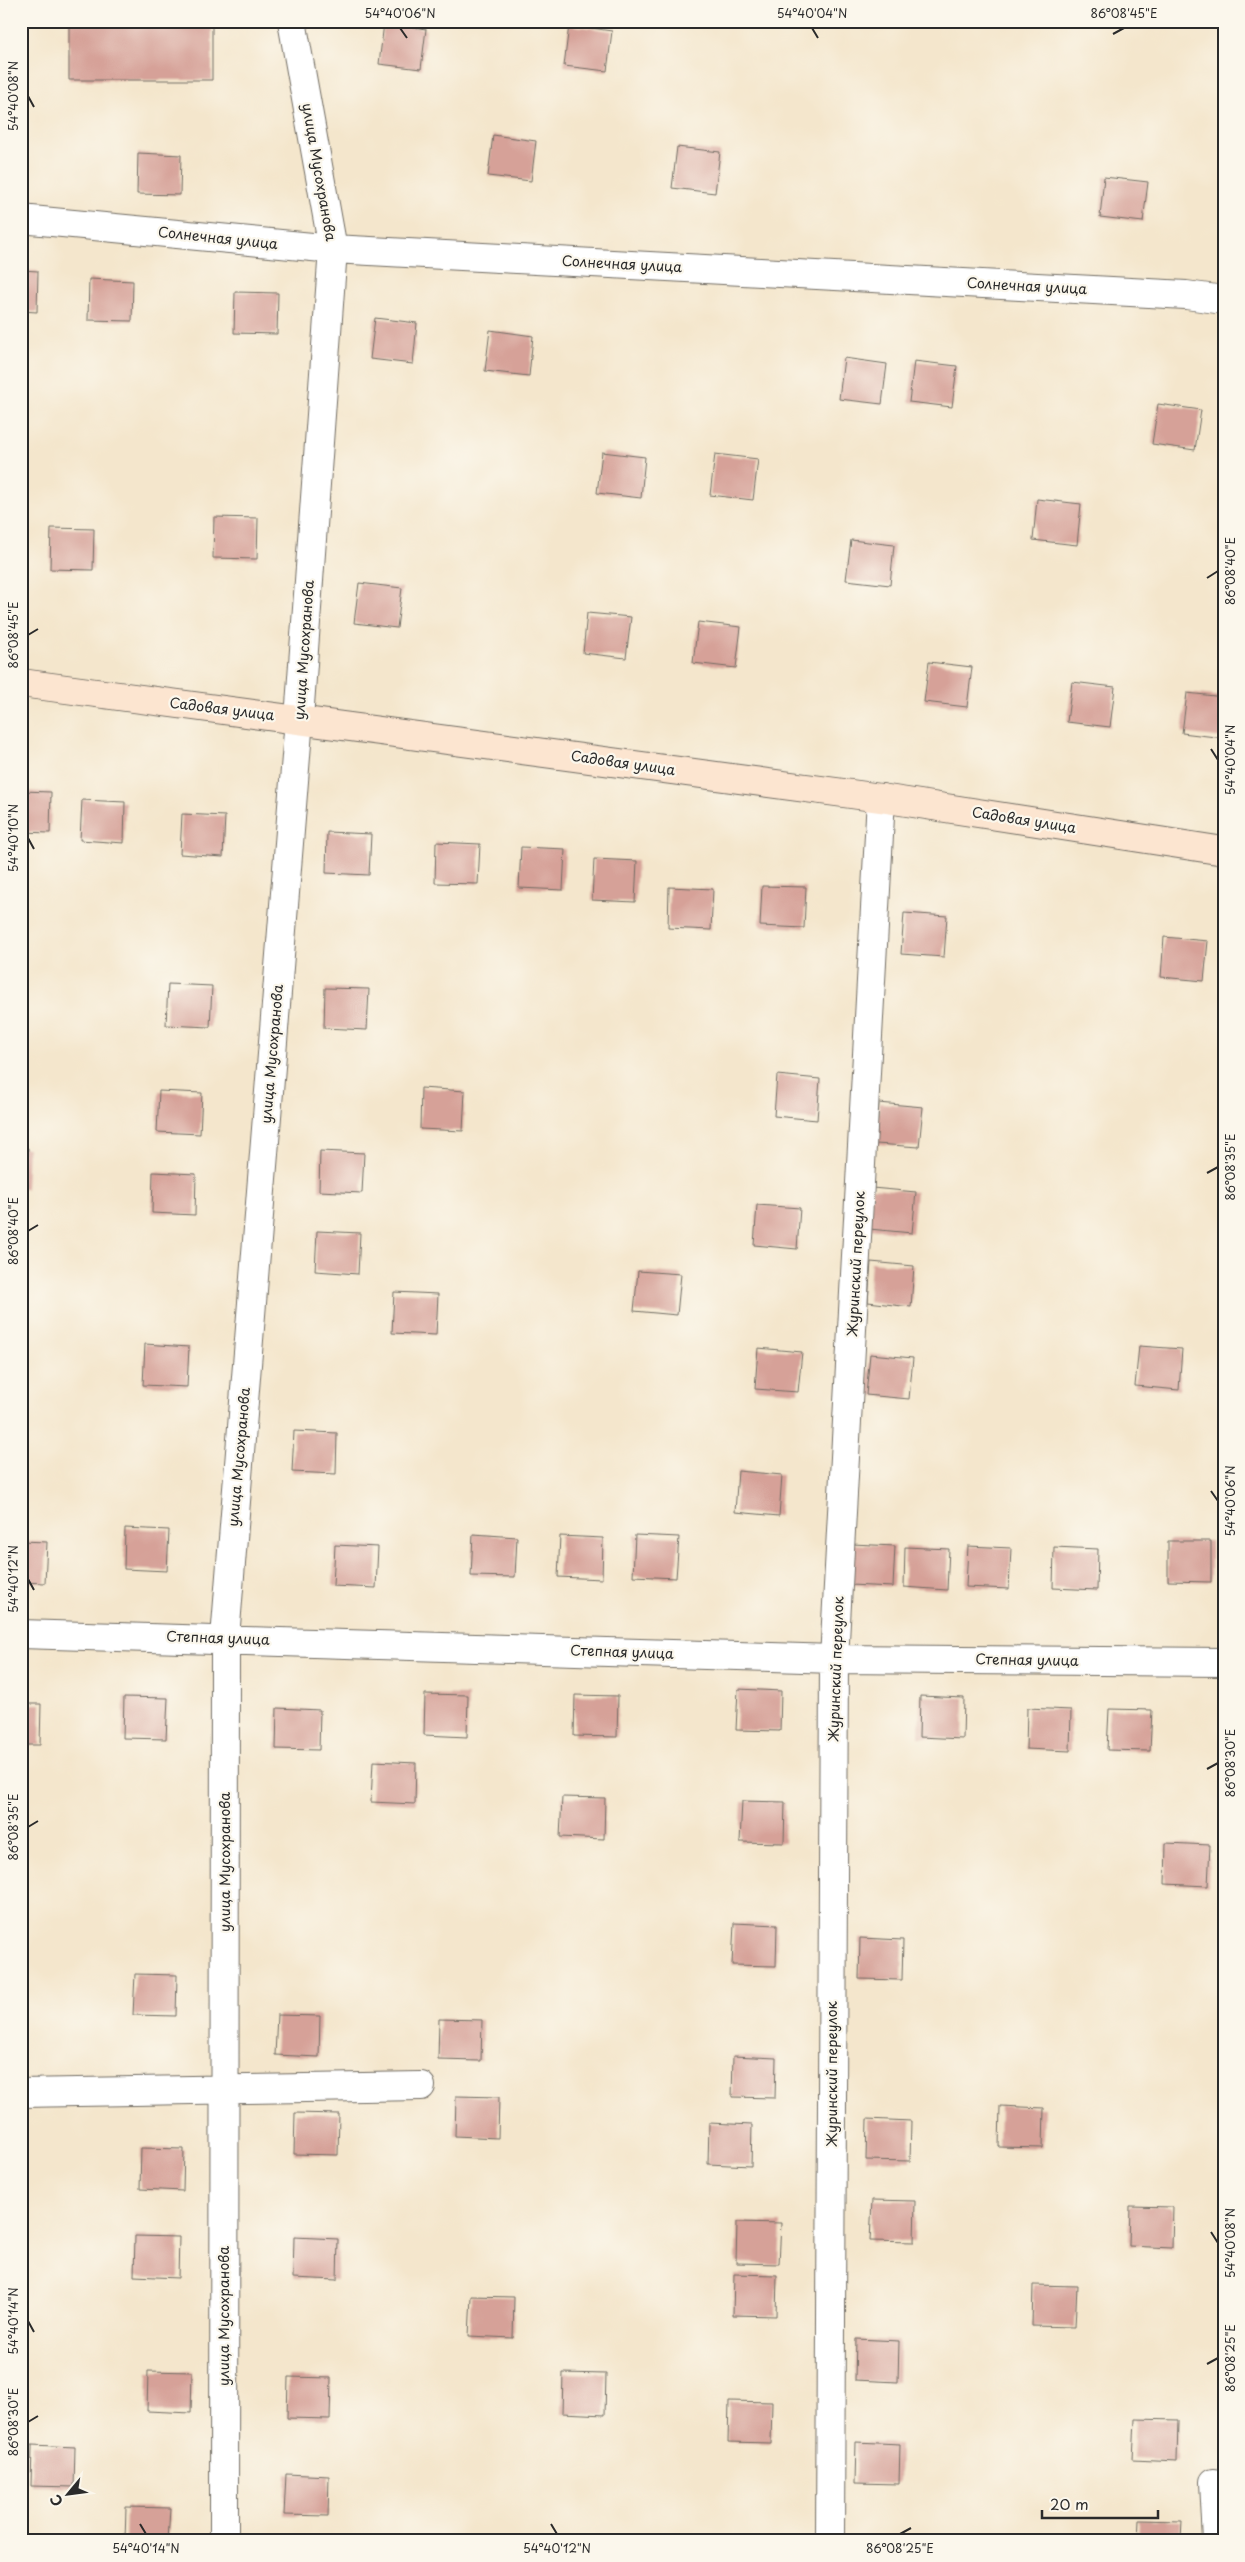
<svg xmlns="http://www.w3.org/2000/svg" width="1245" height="2562" font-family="'Playpen Sans',sans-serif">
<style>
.building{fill:#d6a198}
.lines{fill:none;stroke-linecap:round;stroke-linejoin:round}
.street-casing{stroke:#716c63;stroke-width:30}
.secondary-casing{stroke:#716c63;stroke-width:30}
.street{stroke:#fff;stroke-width:28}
.secondary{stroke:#fce5d0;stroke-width:28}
.ticks{fill:none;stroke:#2b2b2b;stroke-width:2}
.labels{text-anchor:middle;stroke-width:4.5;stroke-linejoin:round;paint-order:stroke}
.street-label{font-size:14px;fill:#2b2b2b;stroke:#fbf7ec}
.neatline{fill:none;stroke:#2b2b2b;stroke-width:2}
.ticks-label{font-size:12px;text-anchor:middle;fill:#2b2b2b}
</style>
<rect width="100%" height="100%" fill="#fbf7ec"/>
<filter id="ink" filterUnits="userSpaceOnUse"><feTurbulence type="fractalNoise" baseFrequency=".02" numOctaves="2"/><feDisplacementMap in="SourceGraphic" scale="10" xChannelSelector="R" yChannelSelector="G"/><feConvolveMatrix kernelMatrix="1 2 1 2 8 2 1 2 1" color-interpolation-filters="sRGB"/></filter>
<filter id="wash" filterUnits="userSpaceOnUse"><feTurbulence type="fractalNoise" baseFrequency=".0096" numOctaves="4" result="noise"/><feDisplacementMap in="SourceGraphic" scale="20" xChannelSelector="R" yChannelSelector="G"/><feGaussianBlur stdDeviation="1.12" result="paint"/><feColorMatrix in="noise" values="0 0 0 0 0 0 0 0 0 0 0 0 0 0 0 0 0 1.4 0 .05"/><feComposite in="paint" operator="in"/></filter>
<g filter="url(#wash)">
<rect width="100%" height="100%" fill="#f4e6cc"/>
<g id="blocks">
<path class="building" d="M69,21H212V80H69Z
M384,23L426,29L421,69L379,64Z
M569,25L612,31L607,71L564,66Z
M493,135L536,141L531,181L488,176Z
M677,147L720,152L715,193L672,188Z
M138,153L181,155L180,195L137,194Z
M1104,177L1148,182L1143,222L1100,217Z
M21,270L38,271L37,312L21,311Z
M89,279L133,281L132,321L88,320Z
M235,292L278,293L277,334L234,333Z
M375,318L417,323L413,364L370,359Z
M490,330L533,336L529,376L485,371Z
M844,358L887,364L882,404L839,399Z
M914,361L957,366L952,407L909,402Z
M1158,404L1201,410L1195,450L1152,444Z
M602,452L645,457L641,498L597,493Z
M715,454L758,459L753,500L710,495Z
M1037,499L1081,504L1077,545L1033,540Z
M214,517L258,518L257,559L213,558Z
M51,528L94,529L93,570L50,569Z
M851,540L894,545L890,585L846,580Z
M359,583L402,588L397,628L354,623Z
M587,613L631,617L626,658L583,653Z
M698,622L741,627L736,668L693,663Z
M929,662L972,667L967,707L924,702Z
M1072,682L1115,687L1110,727L1067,722Z
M1187,693L1224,697V738L1182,733Z
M21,791L51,792L50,833L21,832Z
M82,800L125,802L124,843L80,840Z
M182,814L225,816L223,857L180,854Z
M327,832L371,834L369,875L326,873Z
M436,842L480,844L478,884L435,883Z
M521,847L565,849L563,890L519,888Z
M594,859L637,861L635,902L592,900Z
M762,886L806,887L804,928L760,926Z
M669,887L713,889L711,930L668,928Z
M904,913L947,916L944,957L901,954Z
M1164,937L1208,941L1204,981L1161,977Z
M168,984L212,986L210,1027L166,1025Z
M325,988L369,989L367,1030L324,1028Z
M777,1075L820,1079L817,1120L774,1116Z
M421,1088L465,1091L463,1131L420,1129Z
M159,1091L202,1093L200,1134L157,1132Z
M879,1103L923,1107L919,1147L876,1144Z
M21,1148H28L26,1189L21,1188Z
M320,1151L364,1153L362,1193L319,1191Z
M153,1172L196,1174L195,1215L152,1213Z
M872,1188L916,1192L912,1233L869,1229Z
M757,1205L800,1208L797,1249L754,1245Z
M317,1231L360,1233L358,1274L315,1271Z
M871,1262L914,1266L911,1307L868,1302Z
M638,1271L681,1274L677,1315L634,1311Z
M394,1292L438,1294L436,1335L392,1333Z
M145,1344L189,1347L187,1387L143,1385Z
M1139,1346L1182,1349L1179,1390L1135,1386Z
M758,1348L802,1352L798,1392L755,1389Z
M870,1354L913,1358L909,1399L866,1395Z
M294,1431L337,1433L336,1474L292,1472Z
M738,1471L782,1475L779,1516L735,1512Z
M125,1528L169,1530L167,1571L124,1569Z
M473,1534L517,1537L515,1577L471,1576Z
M635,1535L679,1537L676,1578L633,1576Z
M560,1536L603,1538L602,1579L558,1577Z
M21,1541L47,1542L45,1583L21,1582Z
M1168,1541H1211V1582L1168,1581Z
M852,1544L895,1546L893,1587L850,1585Z
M335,1545L378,1547L376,1588L333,1586Z
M968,1546L1011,1548L1009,1589L966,1587Z
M905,1547L949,1549L947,1590L904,1587Z
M1054,1547L1098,1549L1097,1590L1053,1588Z
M738,1689L781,1691L780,1731L736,1730Z
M425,1694L468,1695L467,1737L424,1735Z
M575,1695L618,1696L617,1737L574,1736Z
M920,1696L964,1698L963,1739L919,1737Z
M124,1697L168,1698L166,1739L123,1738Z
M21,1704H41L40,1745H21Z
M277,1708L320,1710L319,1750L276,1749Z
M1027,1708L1071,1710L1070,1751L1026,1749Z
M1109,1709L1152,1710L1150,1751L1107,1750Z
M373,1761L416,1763L415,1804L371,1802Z
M562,1797L605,1798L604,1839L560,1837Z
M742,1801L785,1802L784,1843L740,1842Z
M1166,1843L1210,1845L1208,1886L1165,1884Z
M734,1923L777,1925L776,1966L732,1965Z
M860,1938L903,1940L902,1980L859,1979Z
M135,1974L177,1975L176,2016L133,2015Z
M277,2015L320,2016L319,2057L275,2055Z
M439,2019L482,2020L481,2061L438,2060Z
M733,2056L776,2058L775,2098L732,2097Z
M456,2096L499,2097L498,2138L455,2136Z
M1000,2106L1044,2108L1043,2148L999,2147Z
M295,2113L339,2114L338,2155L294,2154Z
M867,2119L911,2121L910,2161L866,2160Z
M709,2123L752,2125L751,2166L708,2164Z
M141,2148L184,2149L183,2191L140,2189Z
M872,2200L915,2201L914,2242L870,2241Z
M1130,2206L1173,2207L1172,2248L1129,2246Z
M737,2222L781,2223L779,2264L736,2263Z
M135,2236L179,2237L178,2278L134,2276Z
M294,2237L338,2239L337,2280L293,2278Z
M734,2274L777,2275L776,2316L733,2315Z
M1033,2285L1077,2286L1075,2327L1032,2326Z
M471,2296L514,2297L513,2338L469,2336Z
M856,2339L899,2341L898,2382L855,2380Z
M148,2371L192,2372L191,2413L147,2411Z
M563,2373L606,2374L605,2415L562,2413Z
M288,2377L331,2378L330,2419L287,2418Z
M729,2401L772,2402L771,2443L728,2442Z
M1135,2419L1178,2420L1177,2461L1133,2459Z
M856,2442L900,2444L899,2484L855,2483Z
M32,2445L75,2447L74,2487L31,2486Z
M286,2474L329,2476L328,2516L284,2515Z
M126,2507L170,2508L168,2541H125Z
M1139,2520L1182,2521L1181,2541H1138Z"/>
</g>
</g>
<g filter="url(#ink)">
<use href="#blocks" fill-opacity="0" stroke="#716c63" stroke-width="1"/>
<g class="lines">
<g class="street-casing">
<path id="street" d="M21,219L333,249L1186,295L1224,300
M21,1634L834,1659L1224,1662
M21,2093L421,2086
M1214,2482L1217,2541
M224,2541L225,1638L299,719L333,249L292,21
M830,2541L834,1659L881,798"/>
</g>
<g class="secondary-casing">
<path id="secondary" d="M21,683L881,798L1224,851"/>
</g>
<use href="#street" class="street"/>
<use href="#secondary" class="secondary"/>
</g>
</g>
<path class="ticks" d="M400,28L407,38M812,28L818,38M1113,34L1124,28M28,96L34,107M1207,578L1218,571M28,635L38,629M1211,749L1218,760M28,838L34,849M1207,1173L1218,1167M28,1231L38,1225M1211,1491L1218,1501M28,1579L34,1590M1207,1769L1218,1763M28,1827L38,1821M1211,2232L1218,2243M28,2321L34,2332M1207,2364L1218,2358M28,2422L38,2416M140,2524L146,2534M551,2524L557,2534M900,2534L911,2528"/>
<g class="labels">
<g class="street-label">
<text transform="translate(319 172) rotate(80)" y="5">улица Мусохранова</text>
<text transform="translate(218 238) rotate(6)" y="5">Солнечная улица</text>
<text transform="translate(622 264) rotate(3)" y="5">Солнечная улица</text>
<text transform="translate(1027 286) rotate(3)" y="5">Солнечная улица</text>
<text transform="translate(304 650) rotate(-86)" y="5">улица Мусохранова</text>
<text transform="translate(222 709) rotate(7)" y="5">Садовая улица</text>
<text transform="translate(623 763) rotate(8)" y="5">Садовая улица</text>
<text transform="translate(1024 820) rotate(9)" y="5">Садовая улица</text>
<text transform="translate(272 1054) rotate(-85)" y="5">улица Мусохранова</text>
<text transform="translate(856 1264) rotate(-87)" y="5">Журинский переулок</text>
<text transform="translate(239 1457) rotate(-85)" y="5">улица Мусохранова</text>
<text transform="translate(218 1638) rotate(2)" y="5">Степная улица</text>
<text transform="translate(622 1652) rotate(2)" y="5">Степная улица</text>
<text transform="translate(1027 1660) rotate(1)" y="5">Степная улица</text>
<text transform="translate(836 1669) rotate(-88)" y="5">Журинский переулок</text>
<text transform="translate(225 1862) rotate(-90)" y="5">улица Мусохранова</text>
<text transform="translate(832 2074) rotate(-90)" y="5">Журинский переулок</text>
<text transform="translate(224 2316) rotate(-90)" y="5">улица Мусохранова</text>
</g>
</g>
<rect width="1245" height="2562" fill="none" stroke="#fbf7ec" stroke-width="55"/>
<g transform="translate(68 2494) rotate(241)" stroke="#fbf7ec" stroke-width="4" paint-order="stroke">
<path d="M0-4L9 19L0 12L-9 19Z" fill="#2b2b2b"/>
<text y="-8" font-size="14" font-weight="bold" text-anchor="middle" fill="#2b2b2b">С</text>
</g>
<path d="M1042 2510v8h116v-8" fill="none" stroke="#2b2b2b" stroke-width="2.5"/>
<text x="1050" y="2510" font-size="15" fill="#2b2b2b" stroke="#fbf7ec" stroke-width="4" paint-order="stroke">20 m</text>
<rect x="28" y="28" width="1190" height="2506" class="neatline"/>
<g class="ticks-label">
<text x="400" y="18">54°40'06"N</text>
<text x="812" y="18">54°40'04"N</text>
<text x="1124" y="18">86°08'45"E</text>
<text transform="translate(14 96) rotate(-90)" y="4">54°40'08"N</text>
<text transform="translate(1231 571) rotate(-90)" y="4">86°08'40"E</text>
<text transform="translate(14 635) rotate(-90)" y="4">86°08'45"E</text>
<text transform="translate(1231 760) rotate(-90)" y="4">54°40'04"N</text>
<text transform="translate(14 838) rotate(-90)" y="4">54°40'10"N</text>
<text transform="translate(1231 1167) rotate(-90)" y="4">86°08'35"E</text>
<text transform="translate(14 1231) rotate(-90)" y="4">86°08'40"E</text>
<text transform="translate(1231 1501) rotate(-90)" y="4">54°40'06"N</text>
<text transform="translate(14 1579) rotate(-90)" y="4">54°40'12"N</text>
<text transform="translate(1231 1763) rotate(-90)" y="4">86°08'30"E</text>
<text transform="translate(14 1827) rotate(-90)" y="4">86°08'35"E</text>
<text transform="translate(1231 2243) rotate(-90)" y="4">54°40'08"N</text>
<text transform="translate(14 2321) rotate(-90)" y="4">54°40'14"N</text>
<text transform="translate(1231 2358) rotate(-90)" y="4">86°08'25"E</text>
<text transform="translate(14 2422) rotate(-90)" y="4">86°08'30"E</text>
<text x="146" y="2553">54°40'14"N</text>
<text x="557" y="2553">54°40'12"N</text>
<text x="900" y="2553">86°08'25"E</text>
</g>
</svg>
